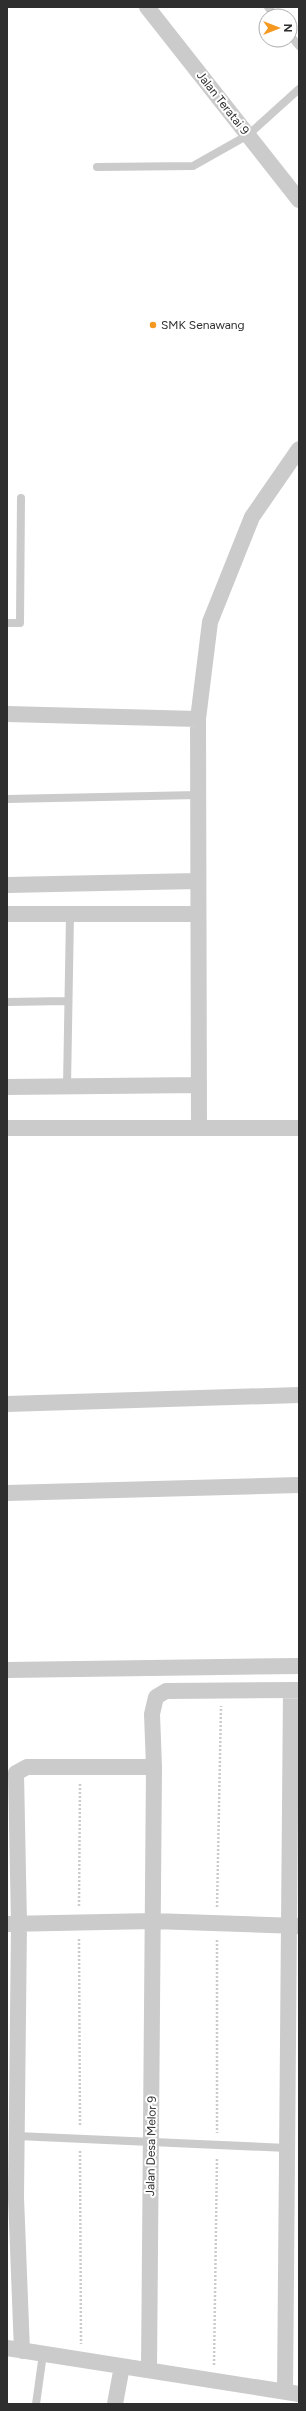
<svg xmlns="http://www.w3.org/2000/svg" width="306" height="2411" font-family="Figtree,sans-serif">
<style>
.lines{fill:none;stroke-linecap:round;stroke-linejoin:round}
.path{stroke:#cbcbcb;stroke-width:2.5;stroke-dasharray:2 2;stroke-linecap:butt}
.service{stroke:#cbcbcb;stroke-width:8}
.minor{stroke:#cbcbcb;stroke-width:16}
.poi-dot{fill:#f59820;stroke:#fff;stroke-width:1.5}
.labels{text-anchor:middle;stroke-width:4;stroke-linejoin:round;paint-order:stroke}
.street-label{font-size:12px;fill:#2e2e2e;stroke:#fff}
.poi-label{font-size:12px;fill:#2e2e2e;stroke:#fff;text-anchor:start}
</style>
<rect width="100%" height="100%" fill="#fff"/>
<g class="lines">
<path class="path" d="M79,1906L80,1783
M217,1907L221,1706
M79,1939L80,2126
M217,1940V2133
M80,2151L81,2344
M214,2365L217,2158"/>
<path class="service" d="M268,7L275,16
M290,35L299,46
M97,167L193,166L248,135L299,89
M7,623H20L21,498
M7,799L198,795
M7,1002L67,1001
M67,1086L70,915
M17,2136L287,2148
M36,2404L43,2354"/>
<path class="minor" d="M147,7L299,200
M7,714L198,719
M7,885L197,881
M7,914H197
M7,1087L199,1085
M7,1128H299
M199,1128L198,719L210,622L252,517L299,449
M7,1404L299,1395
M7,1493L299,1485
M7,1670L299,1666
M7,1924L153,1921L299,1926
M7,2348L299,2394
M22,2351L16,2197L19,1924L16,1773L27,1767H154
M149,2370L154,1767L152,1714L156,1697L166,1691L299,1690
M285,2392L291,1690
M115,2404L122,2366"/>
</g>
<circle class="poi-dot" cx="153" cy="325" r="4"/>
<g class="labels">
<g class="street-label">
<text transform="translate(223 103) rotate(52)" y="4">Jalan Teratai 9</text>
<text transform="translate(151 2146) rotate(-89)" y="4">Jalan Desa Melor 9</text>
</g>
<g class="poi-label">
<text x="161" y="329">SMK Senawang</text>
</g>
</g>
<rect width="306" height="2411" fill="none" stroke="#2e2e2e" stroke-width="16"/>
<g transform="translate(278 28) rotate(90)"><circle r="19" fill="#ffffff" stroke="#ababab"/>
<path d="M0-3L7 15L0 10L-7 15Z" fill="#f59820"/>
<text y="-6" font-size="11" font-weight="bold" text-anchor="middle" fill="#2e2e2e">N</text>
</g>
</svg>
